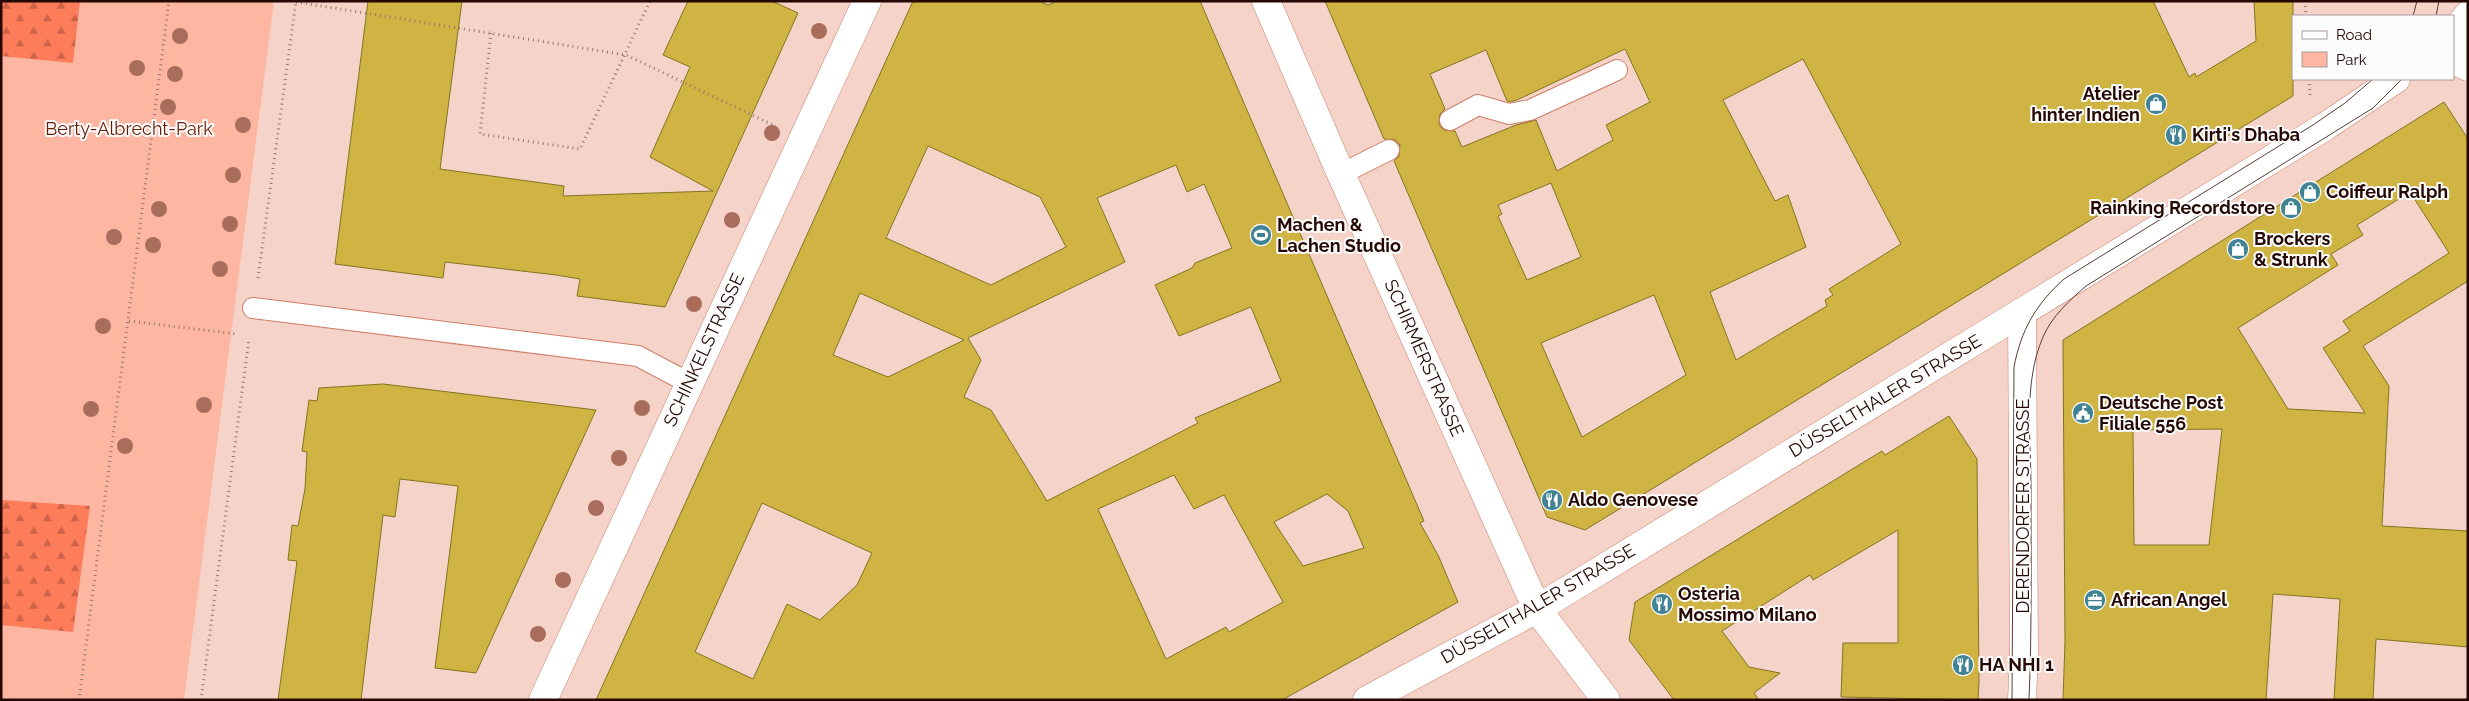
<svg xmlns="http://www.w3.org/2000/svg" width="2469" height="701" font-family="Raleway,sans-serif">
<style>
.green{fill:#fdb6a2}
.forest{fill:url(#forest-firs)}
.building{fill:#cfb444;stroke:#85731f;fill-rule:evenodd}
.lines{fill:none;stroke-linecap:round;stroke-linejoin:round}
.service-casing{stroke:#cd7f6a;stroke-width:22}
.minor-casing{stroke:#cd7f6a;stroke-width:29}
.tertiary-casing{stroke:#cd7f6a;stroke-width:29}
.secondary-casing{stroke:#cd7f6a;stroke-width:29}
.path{stroke:#97776f;stroke-width:3;stroke-dasharray:1 4;stroke-linecap:butt}
.service{stroke:#fff;stroke-width:20}
.minor{stroke:#fff;stroke-width:28}
.tertiary{stroke:#fff;stroke-width:28}
.secondary{stroke:#fff;stroke-width:28}
.tram{stroke:#5a3c35;stroke-width:1}
.tree{fill:#a96d5c}
.labels{text-anchor:middle;stroke-width:4;stroke-linejoin:round;paint-order:stroke}
.poi-label{font-size:18px;font-weight:bold;fill:#250803;stroke:#fcfcfc;text-anchor:start}
.park-label{font-size:18px;fill:#6a1a03;stroke:#fcfcfc}
.street-label{font-size:18px;fill:#250803;stroke:#fcfcfc}
</style>
<defs>
<pattern id="forest-firs" width="22" height="20" patternUnits="userSpaceOnUse" patternTransform="scale(1.25)"><rect width="22" height="20" fill="#fd7c5a"/><path d="M5 1l3.5 6h-7zM16 11l3.5 6h-7z" fill="#cd6448"/></pattern>
</defs>
<rect width="100%" height="100%" fill="#f5d3c9"/>
<path class="green" d="M1,1H274L184,700H1Z"/>
<path class="forest" d="M1,1H80L73,63L1,56Z
M1,500L90,506L73,632L1,625Z"/>
<path class="building" d="M368,1H462L440,169L564,186L563,196L713,191L650,157L690,67L663,55L688,1H772L798,13L665,307L577,296L580,279L556,275L445,262L443,278L335,264Z
M913,1H1039L1048,5L1057,1H1200L1424,521L1420,523L1438,555L1458,602L1282,700H596ZM928,146L1040,197L1066,247L991,285L886,238ZM1176,165L1187,192L1204,184L1232,248L1195,263L1192,268L1155,285L1179,336L1251,307L1281,381L1195,418L1198,423L1047,501L991,410L964,397L981,360L968,338L1125,262L1097,198ZM860,293L964,340L888,377L833,355ZM1174,475L1194,509L1224,495L1283,602L1229,632L1226,627L1166,659L1098,509ZM1327,494L1348,511L1364,548L1303,566L1274,522ZM762,503L872,553L857,585L820,620L787,604L753,679L695,652Z
M1325,1H2153L2189,77L2195,73L2196,77L2256,41L2254,1H2293V96L1585,530L1547,517L1394,161L1399,156L1400,145L1395,140L1384,139ZM1625,49L1650,102L1606,125L1613,140L1557,171L1536,120L1516,125L1462,147L1455,131L1444,130L1439,125L1440,114L1445,109L1430,74L1486,50L1507,101L1510,102L1517,100ZM1803,59L1901,244L1829,289L1833,295L1825,300L1827,306L1736,360L1710,292L1806,247L1788,195L1775,201L1723,100ZM1551,183L1581,257L1527,280L1498,216L1502,214L1498,205ZM1654,295L1686,375L1582,437L1541,343Z
M2444,102L2468,139V281L2363,346L2389,386L2382,526L2468,531V647L2376,639L2373,700H2334L2340,599L2273,594L2266,700H2063L2065,642L2063,340ZM2410,192L2449,253L2343,321L2350,331L2323,348L2365,413L2288,409L2238,328L2338,265L2331,254L2363,235L2357,225ZM2222,429L2209,545H2134L2133,430Z
M383,384L596,410L476,673L435,668L458,486L400,479L395,517L383,515L361,700H278L297,561L288,560L292,525L298,526L305,489L307,452L302,451L309,400L317,401L319,388Z
M1949,416L1977,459L1979,682L1978,700L1841,697L1843,643H1898V530L1813,580L1810,575L1722,631L1749,667L1780,673L1754,693L1759,700H1674L1629,640L1635,602L1882,451L1885,455Z"/>
<g class="lines">
<g class="service-casing">
<path id="service" d="M1450,120L1478,105L1509,114L1530,110L1617,70
M1341,174L1389,150
M253,308L638,356L689,383"/>
</g>
<g class="minor-casing">
<path id="minor" d="M1266,1L1341,174L1537,609L1606,700
M543,700L867,1
M1367,700L1537,609L2022,312"/>
</g>
<g class="tertiary-casing">
<path id="tertiary" d="M2453,49L2468,46
M2022,700L2024,653L2022,312L2326,126L2396,79"/>
</g>
<g class="secondary-casing">
<path id="secondary" d="M2453,33L2468,15
M2453,60L2468,67"/>
</g>
<path class="path" d="M2305,1L2306,16
M296,2L626,55L773,125
M491,33L480,134L580,149L650,1
M2309,79L2310,95
M258,278L296,1
M129,321L237,334
M79,700L169,1
M201,700L249,339"/>
<use href="#service" class="service"/>
<use href="#minor" class="minor"/>
<use href="#tertiary" class="tertiary"/>
<use href="#secondary" class="secondary"/>
<path class="tram" d="M2413,16L2417,1
M2436,16L2439,1
M2012,700L2014,367C2021,330 2036,304 2064,279L2313,125L2345,103L2373,79
M2029,700C2032,629 2031,558 2031,487C2031,439 2023,383 2043,337C2052,316 2069,301 2086,286L2373,108L2402,79"/>
</g>
<g class="tree">
<circle cx="819" cy="31" r="8"/>
<circle cx="180" cy="36" r="8"/>
<circle cx="137" cy="68" r="8"/>
<circle cx="175" cy="74" r="8"/>
<circle cx="168" cy="107" r="8"/>
<circle cx="243" cy="125" r="8"/>
<circle cx="772" cy="133" r="8"/>
<circle cx="233" cy="175" r="8"/>
<circle cx="159" cy="209" r="8"/>
<circle cx="732" cy="220" r="8"/>
<circle cx="230" cy="224" r="8"/>
<circle cx="114" cy="237" r="8"/>
<circle cx="153" cy="245" r="8"/>
<circle cx="220" cy="269" r="8"/>
<circle cx="694" cy="304" r="8"/>
<circle cx="103" cy="326" r="8"/>
<circle cx="204" cy="405" r="8"/>
<circle cx="642" cy="408" r="8"/>
<circle cx="91" cy="409" r="8"/>
<circle cx="125" cy="446" r="8"/>
<circle cx="619" cy="458" r="8"/>
<circle cx="596" cy="508" r="8"/>
<circle cx="563" cy="580" r="8"/>
<circle cx="538" cy="634" r="8"/>
</g>
<defs>
<g id="shop-disc" transform="scale(1.125)"><circle r="9.5" fill="#408393" stroke="#fcfcfc"/><path d="M-5-2.5h2.3a2.7 3.5 0 0 1 5.4 0H5L5.5 6h-11ZM-1.5-2.5h3a1.5 2.3 0 0 0-3 0Z" fill="#fff"/></g>
<g id="restaurant-disc" transform="scale(1.125)"><circle r="9.5" fill="#408393" stroke="#fcfcfc"/><path d="M-5-6h1v4h1v-4h1v4h1v-4h1v5L-1.5 .5V6h-2V.5L-5-1ZM5-6V6H3V1.5H1.5Q1.5-4 5-6Z" fill="#fff"/></g>
<g id="stadium-disc" transform="scale(1.125)"><circle r="9.5" fill="#408393" stroke="#fcfcfc"/><path d="M0-5a6.5 5 0 1 0 0 10a6.5 5 0 1 0 0-10ZM-3.5-1.8h7v3.6h-7Z" fill="#fff"/></g>
<g id="civic-disc" transform="scale(1.125)"><circle r="9.5" fill="#408393" stroke="#fcfcfc"/><path d="M-.6-6.5H3V-4.5H.6V-3L4-1V1h2V6H-6V1h2V-1L-.6-3ZM-1.2 2.5V6h2.4V2.5Z" fill="#fff"/></g>
<g id="office-disc" transform="scale(1.125)"><circle r="9.5" fill="#408393" stroke="#fcfcfc"/><path d="M-6-3h4V-5.5h4V-3h4V5H-6ZM-1-4.5V-3h2v-1.5ZM-6 0V1H6V0Z" fill="#fff"/></g>
</defs>
<g fill-rule="evenodd">
<use href="#shop-disc" x="2156" y="104"/>
<use href="#restaurant-disc" x="2176" y="135"/>
<use href="#shop-disc" x="2310" y="192"/>
<use href="#shop-disc" x="2291" y="208"/>
<use href="#stadium-disc" x="1261" y="235"/>
<use href="#shop-disc" x="2238" y="249"/>
<use href="#civic-disc" x="2083" y="413"/>
<use href="#restaurant-disc" x="1552" y="500"/>
<use href="#office-disc" x="2095" y="600"/>
<use href="#restaurant-disc" x="1662" y="604"/>
<use href="#restaurant-disc" x="1963" y="665"/>
</g>
<g class="labels">
<g class="poi-label">
<text x="2140" y="100" text-anchor="end">Atelier<tspan x="2140" dy="21">hinter Indien</tspan></text>
<text x="2192" y="141">Kirti's Dhaba</text>
<text x="2326" y="198">Coiffeur Ralph</text>
<text x="2275" y="214" text-anchor="end">Rainking Recordstore</text>
<text x="1277" y="231">Machen &amp;<tspan x="1277" dy="21">Lachen Studio</tspan></text>
<text x="2254" y="245">Brockers<tspan x="2254" dy="21">&amp; Strunk</tspan></text>
<text x="2099" y="409">Deutsche Post<tspan x="2099" dy="21">Filiale 556</tspan></text>
<text x="1568" y="506">Aldo Genovese</text>
<text x="1678" y="600">Osteria<tspan x="1678" dy="21">Mossimo Milano</tspan></text>
<text x="2111" y="606">African Angel</text>
<text x="1979" y="671">HA NHI 1</text>
</g>
<g class="park-label">
<text x="129" y="135">Berty-Albrecht-Park</text>
</g>
<g class="street-label">
<text transform="translate(704 350) rotate(-65)" y="6">SCHINKELSTRASSE</text>
<text transform="translate(1424 358) rotate(66)" y="6">SCHIRMERSTRASSE</text>
<text transform="translate(1885 396) rotate(-31)" y="6">DÜSSELTHALER STRASSE</text>
<text transform="translate(2023 506) rotate(-90)" y="6">DERENDORFER STRASSE</text>
<text transform="translate(1538 604) rotate(-30)" y="6">DÜSSELTHALER STRASSE</text>
</g>
</g>
<rect width="2469" height="701" fill="none" stroke="#250803" stroke-width="5"/>
<rect x="2292" y="15" width="162" height="65" fill="#fcfcfc" stroke="#a69a98"/>
<rect x="2302" y="31" width="25" height="8" fill="#ffffff" stroke="#a69a98"/>
<text x="2336" y="40" font-size="15" fill="#250803">Road</text>
<rect x="2302" y="52" width="25" height="15" fill="#fdb6a2" stroke="#a69a98"/>
<text x="2336" y="65" font-size="15" fill="#250803">Park</text>
</svg>
